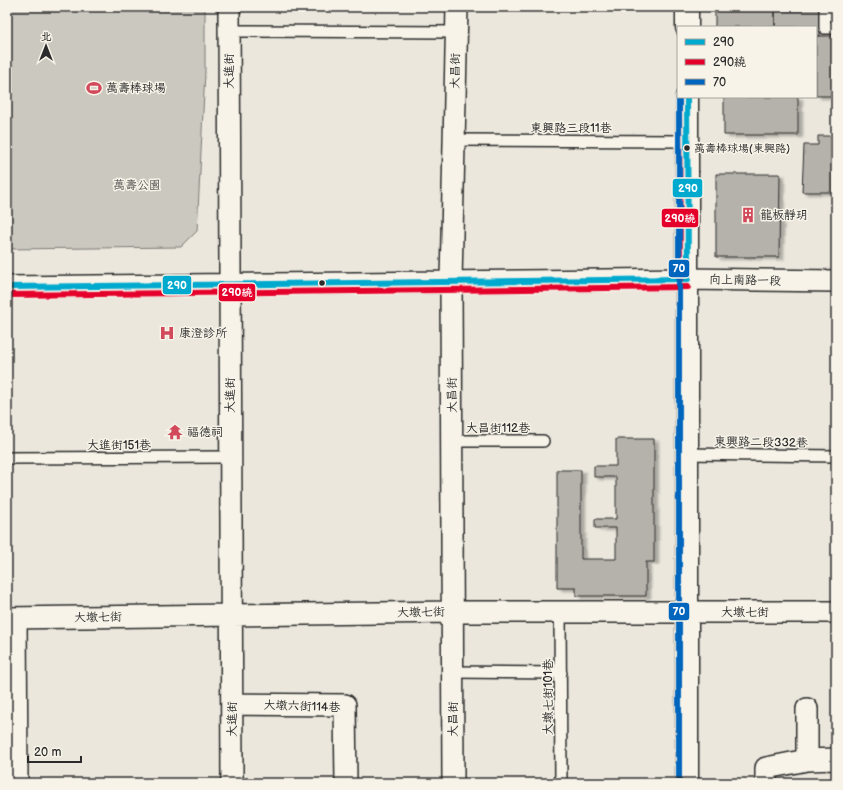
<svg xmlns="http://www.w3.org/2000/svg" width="843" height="790" font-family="'Balsamiq Sans','LXGW WenKai TC',sans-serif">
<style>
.green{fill:#cbc8bf;stroke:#7b7a75}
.building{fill:#b5b2ab;stroke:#2b2b2b;filter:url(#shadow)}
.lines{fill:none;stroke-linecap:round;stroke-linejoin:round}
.service-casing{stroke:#2b2b2b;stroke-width:14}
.minor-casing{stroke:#2b2b2b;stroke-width:24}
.tertiary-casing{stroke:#2b2b2b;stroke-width:25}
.service{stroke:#f7f3e8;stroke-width:11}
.minor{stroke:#f7f3e8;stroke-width:21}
.tertiary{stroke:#f7f3e8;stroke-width:22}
.bus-1-casing{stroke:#f7f3e8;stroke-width:9}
.bus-2-casing{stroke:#f7f3e8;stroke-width:9}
.bus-3-casing{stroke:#f7f3e8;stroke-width:9}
.bus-1{stroke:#00a9ce;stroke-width:6}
.bus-2{stroke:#e4002b;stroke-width:6}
.bus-3{stroke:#0065bd;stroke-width:6}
.bus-dot{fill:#2b2b2b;stroke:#f7f3e8;stroke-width:1.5}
.labels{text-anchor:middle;stroke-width:3;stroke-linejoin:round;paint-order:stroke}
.bus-label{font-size:11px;fill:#2b2b2b;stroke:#f7f3e8;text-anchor:start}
.street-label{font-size:12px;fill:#2b2b2b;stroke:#f7f3e8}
.poi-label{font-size:12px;fill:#2b2b2b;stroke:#f7f3e8;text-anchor:start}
.park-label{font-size:12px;fill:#535250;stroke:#f7f3e8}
.line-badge{stroke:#f7f3e8;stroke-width:1.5}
.badge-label{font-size:11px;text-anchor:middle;font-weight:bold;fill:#fff}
</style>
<defs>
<filter id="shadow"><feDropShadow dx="4.5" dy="2.5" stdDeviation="1" flood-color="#0004"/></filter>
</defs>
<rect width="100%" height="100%" fill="#ebe7dd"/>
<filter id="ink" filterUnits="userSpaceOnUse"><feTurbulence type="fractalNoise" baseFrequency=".025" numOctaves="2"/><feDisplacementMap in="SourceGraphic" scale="8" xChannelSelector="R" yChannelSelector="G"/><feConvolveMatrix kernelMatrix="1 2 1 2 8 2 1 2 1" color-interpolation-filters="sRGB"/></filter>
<g filter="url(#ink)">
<path class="green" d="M7,7H205V72L197,231L181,247L7,249Z"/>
<path class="building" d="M715,7H775V27H715Z
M775,7H820V36H816V27H775Z
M816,36H836V96H816Z
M724,97H798V135H724Z
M818,136H836V192H802L804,145H818Z
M716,174H780L779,257H716Z
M616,439H654V562H646V596H576V588H557V470H581V559H616V528H595V519H616V477H594V466H616Z"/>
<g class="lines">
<g class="service-casing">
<path id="service" d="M825,7V28H836
M229,31L456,32
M454,140L687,141
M452,441H543
M686,454L836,456
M7,458L230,457
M560,611L561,783
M453,672L561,673"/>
</g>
<g class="minor-casing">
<path id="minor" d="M229,7L232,783
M7,287L688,279L836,281
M7,618L452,612H836
M16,618L17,783
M232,704L345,705L346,783
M807,709V760
M453,783L451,281L457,7
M766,783V768L807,760L836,759"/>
</g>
<g class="tertiary-casing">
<path id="tertiary" d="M687,27V7
M687,783V97"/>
</g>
<use href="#service" class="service"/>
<use href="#minor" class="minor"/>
<use href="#tertiary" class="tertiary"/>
<g class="bus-1-casing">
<path id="bus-1" d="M687,97L688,279
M7,287L688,279"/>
</g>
<g class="bus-2-casing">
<path id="bus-2" d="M679,97L680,279
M7,295L688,287"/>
</g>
<g class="bus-3-casing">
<path id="bus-3" d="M679,97V783"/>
</g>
<use href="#bus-1" class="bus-1"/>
<use href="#bus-2" class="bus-2"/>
<use href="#bus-3" class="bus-3"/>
</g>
</g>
<defs>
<g id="stadium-bare" transform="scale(1.2)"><path d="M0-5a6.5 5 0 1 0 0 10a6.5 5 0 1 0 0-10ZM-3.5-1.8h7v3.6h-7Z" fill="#d1495b" stroke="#f7f3e8" stroke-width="2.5" paint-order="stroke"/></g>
<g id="building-bare" transform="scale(1.2)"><path d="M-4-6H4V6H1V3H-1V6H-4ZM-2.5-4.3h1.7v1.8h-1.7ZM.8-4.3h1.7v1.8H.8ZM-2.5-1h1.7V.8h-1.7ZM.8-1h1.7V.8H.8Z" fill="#d1495b" stroke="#f7f3e8" stroke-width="2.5" paint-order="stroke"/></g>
<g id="hospital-bare" transform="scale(1.2)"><path d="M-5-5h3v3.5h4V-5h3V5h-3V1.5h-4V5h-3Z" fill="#d1495b" stroke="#f7f3e8" stroke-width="2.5" paint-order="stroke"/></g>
<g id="temple-bare" transform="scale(1.2)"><path d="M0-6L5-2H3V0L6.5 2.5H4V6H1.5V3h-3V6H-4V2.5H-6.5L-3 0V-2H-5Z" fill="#d1495b" stroke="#f7f3e8" stroke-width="2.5" paint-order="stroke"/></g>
</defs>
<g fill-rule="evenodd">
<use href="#stadium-bare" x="94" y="88"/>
<use href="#building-bare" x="748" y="215"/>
<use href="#hospital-bare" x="167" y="333"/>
<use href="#temple-bare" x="175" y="432"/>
</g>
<g class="bus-dot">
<circle cx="687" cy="148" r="3.5"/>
<circle cx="322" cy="283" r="3.5"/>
</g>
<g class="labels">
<g class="bus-label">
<text x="694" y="152">萬壽棒球場(東興路)</text>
</g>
<g class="street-label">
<text transform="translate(229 71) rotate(-90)" y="4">大進街</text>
<text transform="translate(455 71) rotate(-89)" y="4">大昌街</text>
<text x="571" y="132">東興路三段11巷</text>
<text transform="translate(745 280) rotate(1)" y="4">向上南路一段</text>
<text transform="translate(230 395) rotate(-90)" y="4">大進街</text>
<text transform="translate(452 395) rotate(-91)" y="4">大昌街</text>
<text x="498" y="432">大昌街112巷</text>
<text transform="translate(761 442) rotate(1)" y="4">東興路二段332巷</text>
<text x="119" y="449">大進街151巷</text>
<text transform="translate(421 612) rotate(-1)" y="4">大墩七街</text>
<text x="745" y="616">大墩七街</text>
<text transform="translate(98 617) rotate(-1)" y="4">大墩七街</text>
<text transform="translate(548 697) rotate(-90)" y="4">大墩七街101巷</text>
<text transform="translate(302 706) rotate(2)" y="4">大墩六街114巷</text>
<text transform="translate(232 719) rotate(-90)" y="4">大進街</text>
<text transform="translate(453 719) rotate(-90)" y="4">大昌街</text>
</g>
<g class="poi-label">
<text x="106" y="92">萬壽棒球場</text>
<text x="760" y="219">龍板靜玥</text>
<text x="179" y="337">康澄診所</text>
<text x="187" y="436">福德祠</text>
</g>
<g class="park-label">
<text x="137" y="189">萬壽公園</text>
</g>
</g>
<g class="line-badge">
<rect x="672" y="178" width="31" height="20" rx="4" fill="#00a9ce"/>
<rect x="661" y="208" width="38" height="20" rx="4" fill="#e4002b"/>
<rect x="668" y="259" width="22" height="19" rx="4" fill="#0065bd"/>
<rect x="162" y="275" width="30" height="20" rx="4" fill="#00a9ce"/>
<rect x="218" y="283" width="38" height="19" rx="4" fill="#e4002b"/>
<rect x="668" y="602" width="22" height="19" rx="4" fill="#0065bd"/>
</g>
<g class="badge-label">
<text x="688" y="192">290</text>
<text x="680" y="222">290繞</text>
<text x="679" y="272">70</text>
<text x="177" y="289">290</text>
<text x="237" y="296">290繞</text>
<text x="679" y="615">70</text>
</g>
<rect width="843" height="790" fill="none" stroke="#f7f3e8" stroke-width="24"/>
<rect x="12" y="12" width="819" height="766" fill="none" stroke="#2b2b2b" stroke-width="1.5" filter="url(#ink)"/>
<rect x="677" y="26" width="140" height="72" fill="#f7f3e8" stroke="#a5a39c"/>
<rect x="685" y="39" width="20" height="6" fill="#00a9ce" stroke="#a5a39c"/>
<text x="713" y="46" font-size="12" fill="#2b2b2b">290</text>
<rect x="685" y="59" width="20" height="6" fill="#e4002b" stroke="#a5a39c"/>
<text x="713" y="66" font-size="12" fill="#2b2b2b">290繞</text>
<rect x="685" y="79" width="20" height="6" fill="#0065bd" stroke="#a5a39c"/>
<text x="713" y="86" font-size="12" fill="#2b2b2b">70</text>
<g transform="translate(46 46)" stroke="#f7f3e8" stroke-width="3" paint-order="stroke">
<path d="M0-3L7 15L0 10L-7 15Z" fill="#2b2b2b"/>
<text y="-6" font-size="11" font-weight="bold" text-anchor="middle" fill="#2b2b2b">北</text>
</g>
<path d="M28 756v6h53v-6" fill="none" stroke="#2b2b2b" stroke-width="2"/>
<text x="34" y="756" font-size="12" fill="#2b2b2b" stroke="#f7f3e8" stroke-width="3" paint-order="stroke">20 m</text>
</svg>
